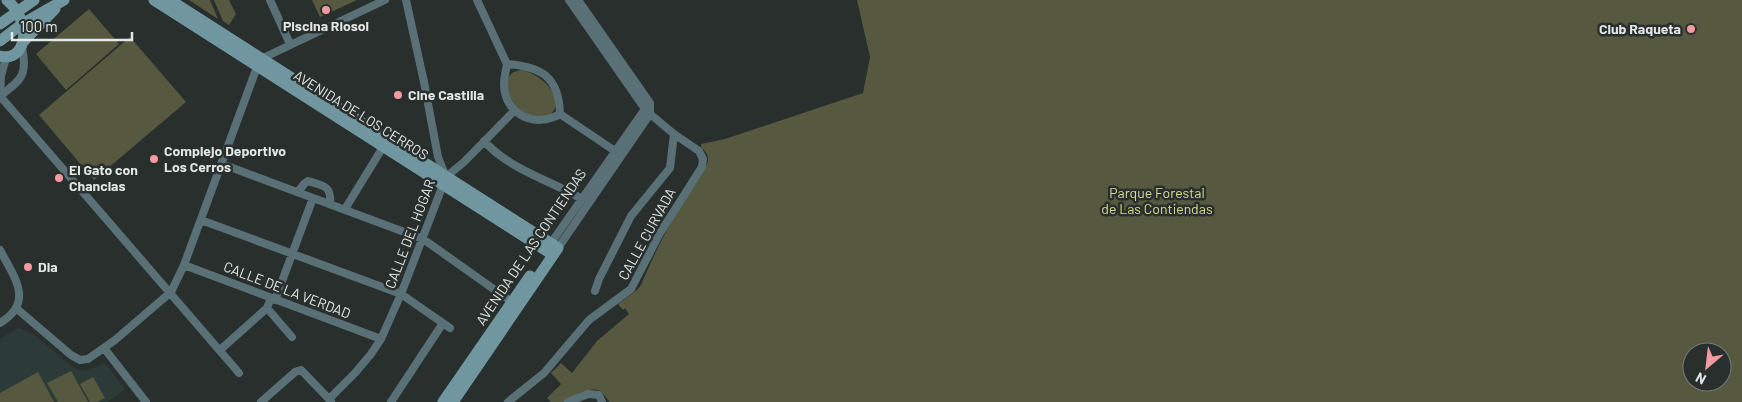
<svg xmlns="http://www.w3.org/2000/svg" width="1742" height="402" font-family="Barlow,sans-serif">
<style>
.built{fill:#2c3b37}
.green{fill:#565940;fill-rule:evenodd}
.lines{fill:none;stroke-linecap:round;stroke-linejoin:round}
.street{stroke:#597176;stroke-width:8}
.secondary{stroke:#70979f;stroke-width:11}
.poi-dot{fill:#f49aa1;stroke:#282f2d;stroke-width:2}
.labels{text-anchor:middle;stroke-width:5;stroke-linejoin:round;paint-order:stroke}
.poi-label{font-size:14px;font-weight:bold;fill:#e3e7e6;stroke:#282f2d;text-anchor:start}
.street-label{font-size:14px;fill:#e3e7e6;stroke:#282f2d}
.park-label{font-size:14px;fill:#d6de95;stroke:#282f2d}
</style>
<rect width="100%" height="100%" fill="#282f2d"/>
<path class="built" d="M18,328L32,333L72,366L79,370H89L105,363L125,389L108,402H0V339Z"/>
<path class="green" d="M189,0H210L218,19Z
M214,0H229L236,14L229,25L223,21Z
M312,0H357L320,17Z
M857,0H1742V402H610C606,398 603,392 598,390C591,387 569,397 564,402H551L547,398L561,384L551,373L561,363L572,373L597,341L629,314L625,308L623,310L618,304L637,290L641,285C653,257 666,229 683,203C690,191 703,176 707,164C710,156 706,152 701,147V144L725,139L863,93L870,57ZM1692,352H1722V382H1692Z
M89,9L119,44L66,90L36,54Z
M130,37L186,102L94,180L39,115Z
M521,70C541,73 572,102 546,118C538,116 530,116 523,112C509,102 496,74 521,70Z
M71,371L88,402H58L47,383Z
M38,372L54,402H0V393Z
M93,377L105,398L97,402H90L80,384Z"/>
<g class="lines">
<path class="street" d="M270,0L290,44
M477,0L507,64
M578,0L650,103V114
M6,58L1,76L0,96L239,373
M507,64C542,67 559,77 560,114C535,129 504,114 504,84C504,77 506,71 507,64Z
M0,96C21,80 28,76 22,47
M560,114L615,151
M484,141C510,170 550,180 582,199
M222,164L423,239L512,302
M446,177L464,162L515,110
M298,192L304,184L308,181C323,185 332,186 330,204
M345,209L383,147
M201,220L401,294L450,328
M551,243L645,109L569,0
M558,248L650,114
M0,250C14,277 35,302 0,323
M184,265L381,339
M595,291L599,279L631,216L670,168L674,134
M275,300L313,198
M16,308L71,355L80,360L88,359L115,340L171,292L184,265L257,67L263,58L385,0
M267,308L292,337
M104,348L146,402
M220,350L267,308L271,298
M329,399L355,373L371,354L381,339L401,294L446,177L438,157L424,82L406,0
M261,402L295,372L301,370L331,401
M391,402L443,323
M508,402L544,373L589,320L631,289L660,233L702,167L703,159L699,151L674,134L650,114
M568,402L588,394L599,395L602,402"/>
<path class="secondary" d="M154,0L553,255
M170,0L558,248L453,402
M0,24L34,0
M0,41L22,24L64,0
M23,42L55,9
M0,56C20,61 27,40 22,24C20,15 14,6 7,0
M443,402L530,276"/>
</g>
<g class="poi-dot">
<circle cx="326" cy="10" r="5"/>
<circle cx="1691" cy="29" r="5"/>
<circle cx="398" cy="95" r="5"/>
<circle cx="154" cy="159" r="5"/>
<circle cx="59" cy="178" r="5"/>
<circle cx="28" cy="267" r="5"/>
</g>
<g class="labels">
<g class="poi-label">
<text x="326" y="31" text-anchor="middle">Piscina Riosol</text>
<text x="1681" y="34" text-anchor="end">Club Raqueta</text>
<text x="408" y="100">Cine Castilla</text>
<text x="164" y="156">Complejo Deportivo<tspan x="164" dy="16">Los Cerros</tspan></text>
<text x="69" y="175">El Gato con<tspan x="69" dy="16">Chanclas</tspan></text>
<text x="38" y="272">Dia</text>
</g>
<g class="street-label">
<text transform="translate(361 115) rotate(32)" y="5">AVENIDA DE LOS CERROS</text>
<text transform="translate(410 234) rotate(-69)" y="5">CALLE DEL HOGAR</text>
<text transform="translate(647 234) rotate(-61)" y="5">CALLE CURVADA</text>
<text transform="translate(531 247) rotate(-56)" y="5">AVENIDA DE LAS CONTIENDAS</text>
<text transform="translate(287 290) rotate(21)" y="5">CALLE DE LA VERDAD</text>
</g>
<g class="park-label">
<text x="1157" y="198">Parque Forestal<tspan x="1157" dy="16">de Las Contiendas</tspan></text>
</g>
</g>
<g transform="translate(1707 367) rotate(208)"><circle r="24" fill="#282f2d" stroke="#737977"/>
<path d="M0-4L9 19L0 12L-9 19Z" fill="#f49aa1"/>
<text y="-8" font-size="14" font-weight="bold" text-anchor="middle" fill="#e3e7e6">N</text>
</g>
<path d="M12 32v8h120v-8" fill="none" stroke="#e3e7e6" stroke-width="2.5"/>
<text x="20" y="32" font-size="15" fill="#e3e7e6" stroke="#282f2d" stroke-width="4" paint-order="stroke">100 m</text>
</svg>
